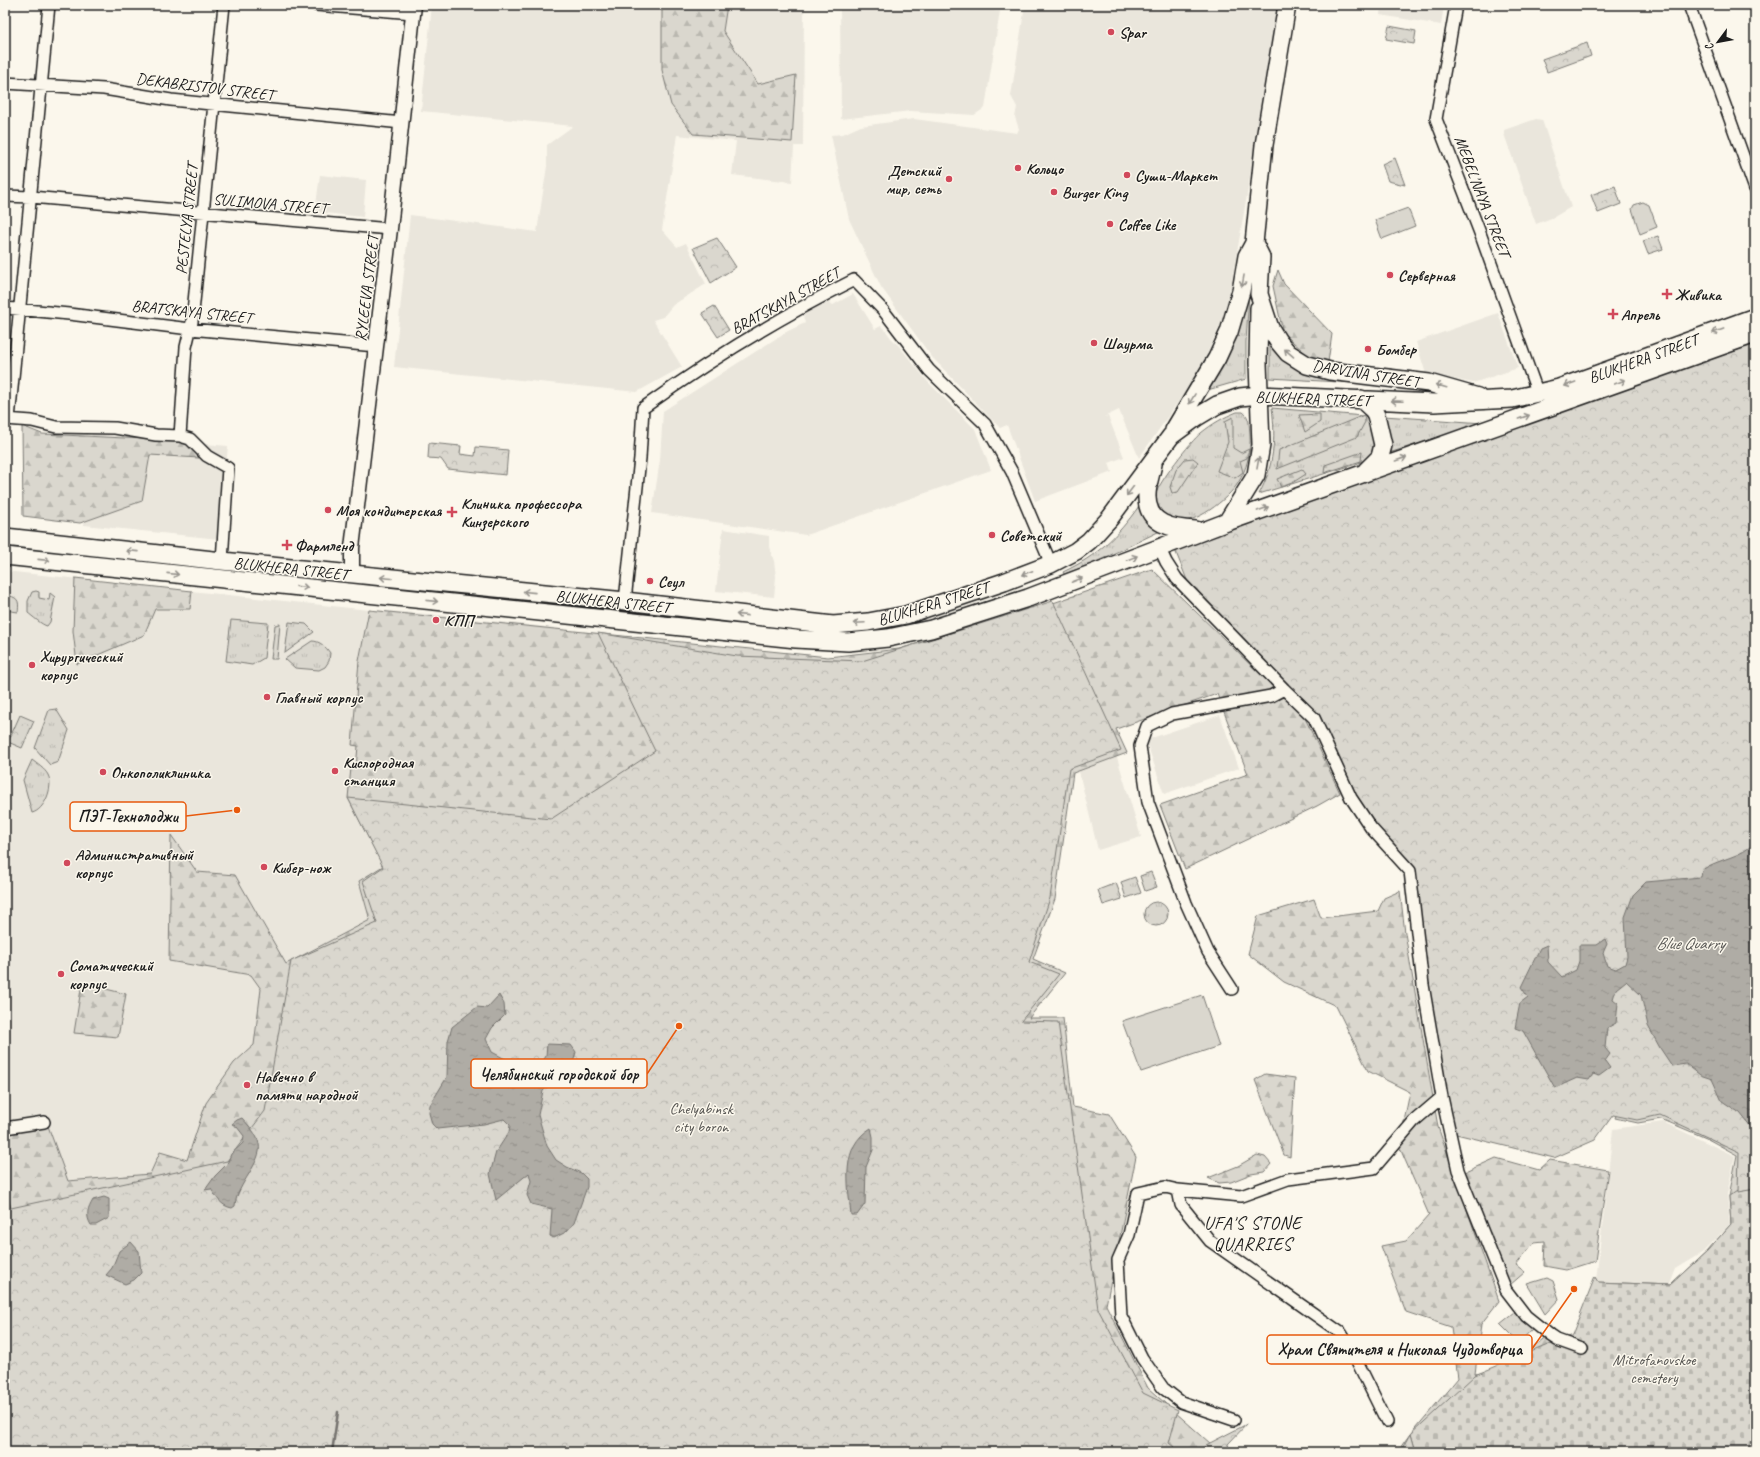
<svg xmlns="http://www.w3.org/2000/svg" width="1760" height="1457" font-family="Caveat,sans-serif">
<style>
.built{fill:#eae6dc;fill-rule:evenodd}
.grass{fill:url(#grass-tufts);stroke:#7b7a75}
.forest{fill:url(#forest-firs);stroke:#7b7a75}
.cemetery{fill:url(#cemetery-stones);stroke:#7b7a75}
.park{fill:url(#park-crowns);stroke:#7b7a75}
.pitch{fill:#dad7ce;stroke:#7b7a75}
.water{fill:url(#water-ripples);stroke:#74726e}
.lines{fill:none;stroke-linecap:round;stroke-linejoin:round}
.stream{stroke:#74726e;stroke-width:2.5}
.minor-casing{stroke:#1c1c1c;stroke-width:14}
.tertiary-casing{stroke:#1c1c1c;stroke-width:17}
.primary-casing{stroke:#1c1c1c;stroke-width:20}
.minor{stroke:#fbf7ec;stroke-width:11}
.tertiary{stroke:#fbf7ec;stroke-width:14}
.primary{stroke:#fbf7ec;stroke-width:17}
.oneway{stroke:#97948e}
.poi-dot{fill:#d1495b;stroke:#fbf7ec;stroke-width:1.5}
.labels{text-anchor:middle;stroke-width:3;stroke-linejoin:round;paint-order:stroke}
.poi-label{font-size:16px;font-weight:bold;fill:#1c1c1c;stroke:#fbf7ec;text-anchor:start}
.street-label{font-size:16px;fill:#1c1c1c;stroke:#fbf7ec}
.park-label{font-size:16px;fill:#555451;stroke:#fbf7ec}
.water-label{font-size:17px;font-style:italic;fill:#575653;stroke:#fbf7ec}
.quarter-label{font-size:18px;letter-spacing:1px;fill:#1c1c1c;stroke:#fbf7ec}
.leader{fill:none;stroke:#e8590c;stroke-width:1.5}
.callout-dot{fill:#e8590c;stroke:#fbf7ec;stroke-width:1.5}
.callout{fill:#fbf7ec;stroke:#e8590c;stroke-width:1.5}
.callout-label{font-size:17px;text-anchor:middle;font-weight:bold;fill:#1c1c1c}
</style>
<defs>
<pattern id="grass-tufts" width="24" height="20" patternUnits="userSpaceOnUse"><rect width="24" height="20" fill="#dad7ce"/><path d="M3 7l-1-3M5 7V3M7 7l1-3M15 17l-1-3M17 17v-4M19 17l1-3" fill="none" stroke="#bab8b0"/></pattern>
<pattern id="forest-firs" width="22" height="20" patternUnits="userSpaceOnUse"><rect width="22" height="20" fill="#dad7ce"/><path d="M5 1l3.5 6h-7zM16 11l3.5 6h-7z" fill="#bab8b0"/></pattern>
<pattern id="cemetery-stones" width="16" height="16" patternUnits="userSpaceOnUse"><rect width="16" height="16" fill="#dad7ce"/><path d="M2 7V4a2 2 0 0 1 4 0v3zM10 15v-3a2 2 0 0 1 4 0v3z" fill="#bab8b0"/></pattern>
<pattern id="park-crowns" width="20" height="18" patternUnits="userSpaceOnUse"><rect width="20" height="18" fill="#dad7ce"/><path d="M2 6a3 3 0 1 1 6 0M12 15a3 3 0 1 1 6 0" fill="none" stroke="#bab8b0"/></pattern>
<pattern id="water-ripples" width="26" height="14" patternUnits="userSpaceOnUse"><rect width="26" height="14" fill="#afaca5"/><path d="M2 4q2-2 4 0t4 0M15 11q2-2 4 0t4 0" fill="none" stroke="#96938d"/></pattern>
</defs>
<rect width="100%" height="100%" fill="#fbf7ec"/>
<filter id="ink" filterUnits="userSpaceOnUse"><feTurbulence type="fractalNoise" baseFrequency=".025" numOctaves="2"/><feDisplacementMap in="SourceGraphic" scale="8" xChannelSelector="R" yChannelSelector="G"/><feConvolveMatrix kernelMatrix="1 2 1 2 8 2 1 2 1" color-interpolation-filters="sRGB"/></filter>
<g filter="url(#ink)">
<path class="built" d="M432,5H804L803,146H794L792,182L732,175L736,141L677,135L662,230L677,247L686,243L706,284L673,305L663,317L653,320L682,367L637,392L394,367L410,215L537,232L547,166V145L573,126L421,111Z
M840,5H987V9L1000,11L985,108L974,115L911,111L841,119Z
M1025,5H1280L1227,310L1199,372L1139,458L1119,410L1104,417L1108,416L1124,457L1109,463L1112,472L1035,501L1007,425L1000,428L931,356L881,287L849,219L831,135L843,134L861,126L914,119L1017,133L1019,129L1015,117L1017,107L1011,96Z
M1381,5H1444L1441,25L1380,15Z
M1536,119L1542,120L1571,207L1554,217L1536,224L1504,134V130Z
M320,175L366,180L363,217L315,212Z
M853,294L875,329L881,326L886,331L891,338L899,346L928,382L975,429L991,470L806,535L652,513L660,460L663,411L786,332L805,323L803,316L808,312L827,300L833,305Z
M1498,313L1518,368L1473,383L1426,374L1416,342Z
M92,434L228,446L219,539L84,525Z
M723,529L769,536V547L774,561L776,577L774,597L716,591Z
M5,571L369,610L429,614L598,633L384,866L359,881L370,920L286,964L224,1159L63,1201L5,1124ZM172,836L197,872L235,875L286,964L183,947Z
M1220,715L1239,768L1164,794L1146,740Z
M1116,754L1141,837L1098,850L1078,768Z
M1663,1122L1735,1156L1727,1194L1730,1224L1703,1252L1675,1269L1668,1287L1596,1281L1613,1129Z"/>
<path class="grass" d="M1249,292L1246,342V379L1204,391C1227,358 1240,332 1249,292Z
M1270,344L1277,353L1289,363L1373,384L1270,378Z
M1272,408L1363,416C1374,426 1380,447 1367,458C1365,461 1360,462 1356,464L1259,494C1274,467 1276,438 1272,408Z
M1237,412H1243C1250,417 1249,426 1250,434C1251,452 1247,469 1238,483C1228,499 1194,526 1175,521C1172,520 1169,518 1167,517C1162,515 1157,508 1156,503C1155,501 1155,496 1156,494C1158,483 1191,441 1201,433C1212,424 1224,417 1237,412Z
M1384,416L1483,423L1389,453Z
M1139,506L1148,519L1160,531L1092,564L1064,574L1063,572C1097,556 1117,537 1139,506Z
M36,591L39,592V598L49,600L50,593L55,597L50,622L47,626C42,625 32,616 28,613V601L32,592Z
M5,595C17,597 20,599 18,612L5,610Z
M231,620L268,623L264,658L252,665L226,661Z
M289,622L306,624L314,632L285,653Z
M280,624L277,659H271L275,625Z
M312,641C320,641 326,647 330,653L329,661L325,667L319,670L295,668L285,659Z
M56,709L69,730L58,762L50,765L35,748L49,710Z
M32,760C37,764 45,769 48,775C54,786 45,810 32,813L23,780Z
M1151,872L1157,887L1145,891L1140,876Z
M1135,877L1141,893L1126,898L1121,882Z
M1116,883L1122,899L1103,905L1098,890Z
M1144 914a12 12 0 1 1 24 0a12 12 0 1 1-24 0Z
M1547,1278L1553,1281L1559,1299L1545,1314L1527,1284Z
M1515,1312L1532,1329L1519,1343L1500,1324Z"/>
<path class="forest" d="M664,5H727L723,31L758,84L796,75L792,142L693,134L671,105L662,70V8Z
M1278,270L1284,284L1332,334L1328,362L1313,360L1283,333L1273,286Z
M1320,414V422L1305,432L1299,415Z
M1364,415L1365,422L1357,437L1277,469L1279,450Z
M1233,417V448L1241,453L1249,449L1247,458L1240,461L1243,472L1235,478L1217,471L1228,442L1225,421Z
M22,426L42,434L187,441L199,458L150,455L142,501L80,523L23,516Z
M1362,452L1361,461L1324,473L1325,465Z
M1193,458L1198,462L1178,492L1172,493L1170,487L1176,470L1185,459Z
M1302,469L1306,474L1292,483L1281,487L1277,479Z
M1152,569L1305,718L1340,793L1317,806L1185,869L1160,805L1248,774L1217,694L1116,729L1127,753L1073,773L1055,899L1033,959L1065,973L1029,1018H1063L1073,1107L1109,1114L1136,1157L1106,1305L1148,1388L1220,1452H5V1134L48,1126L68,1181L150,1174L160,1152L187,1160L206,1103L234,1063L254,1045L261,989L251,975L169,961L171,835L197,872L235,875L286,964L370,920L359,881L383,866L348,798L351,768H356L358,746L352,745L359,661L369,610L828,657L899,649L1056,602Z
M75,578L192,591L190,609H155L144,635L77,664L73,631Z
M1400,891L1405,933L1438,1127L1499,1301L1481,1324L1475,1374L1500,1370L1545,1338L1576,1370L1597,1282L1670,1285L1707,1251L1731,1224L1729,1196L1737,1155L1706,1138L1661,1119L1638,1123L1615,1118L1629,1085L1749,1155L1755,1452H1398L1411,1434L1458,1378L1451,1327L1406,1312L1381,1246L1406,1241L1429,1215L1399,1146L1410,1092L1368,1071L1336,1006L1284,982L1248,954L1258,916L1314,899L1321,918L1378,911L1384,898Z
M82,983L126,994L118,1037L74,1033Z
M1265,1074L1295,1078L1290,1157L1284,1155L1255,1080Z
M1257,1155L1265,1157L1271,1164L1264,1172L1251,1174L1231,1182L1219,1183L1208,1178L1238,1166Z
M1496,1158L1539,1170L1550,1160L1608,1170L1595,1261L1566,1270L1544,1266L1545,1241L1534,1242L1516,1265L1525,1272L1510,1285L1463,1173Z"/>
<path class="cemetery" d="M1755,1179V1452H1416L1411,1434L1475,1375L1572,1335L1595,1277L1598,1282L1670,1285L1707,1251L1731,1224L1729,1196Z"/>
<path class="park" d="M1389,26L1416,31L1414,44L1386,39Z
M1587,43L1591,56L1547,72L1542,59Z
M1395,158L1405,185L1388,181L1382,164Z
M1615,186L1621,204L1598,213L1591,195Z
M1658,236L1663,249L1648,254L1643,241Z
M717,238L736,267L711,283L693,248Z
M714,306L729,330L718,337L702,313Z
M1755,344V1189L1738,1192L1739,1152L1660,1115L1637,1120L1613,1115L1595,1140L1554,1158L1452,1133L1411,869L1373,827L1354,796L1316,717L1189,585L1173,545Z
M429,443L461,446L460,454L475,456L476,447L508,450L506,475L448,469L441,459L428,458Z
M1053,601L1121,750L1069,769L1050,898L1029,962L1059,974L1021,1021L1058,1022L1098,1309L1143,1393L1178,1410L1169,1443L1180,1452H5V1188L11,1208L227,1161L265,1111L291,961L377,923L363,881L383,867L348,798L551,819L655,751L598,633L737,656L862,661Z
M20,715L34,721L22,748L8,742Z
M1247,1424L1228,1444L1230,1452H1199L1206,1445Z
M1411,1434L1416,1452H1401Z"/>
<path class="pitch" d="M1643,202L1649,205L1657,227L1640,234L1632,209L1634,205Z
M1408,208L1415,226L1382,239L1375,220Z
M1202,995L1219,1046L1141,1072L1122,1021Z"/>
<path class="water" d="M1755,842V1132L1740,1113L1722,1101L1712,1079L1700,1075L1686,1064L1672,1066L1660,1048L1648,1026L1641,995L1626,981L1616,989L1613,999L1618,1003L1616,1023L1607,1028L1605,1048L1610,1054L1605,1061L1610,1068L1599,1076L1593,1074L1589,1080L1577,1078L1555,1088L1523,1031L1515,1028L1520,1003L1528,997L1521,987L1540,948L1547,945L1548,962L1562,977L1576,970L1579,961V945H1596L1605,939L1607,944L1603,953L1607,966L1616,969L1625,964L1627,957L1625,917L1633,895L1646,882L1701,877L1702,870C1719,858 1742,858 1755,842Z
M499,995L504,1004L505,1015L492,1028L486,1039L492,1052L509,1061L515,1072L525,1076L535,1075L546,1056L547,1044L571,1045L576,1052L573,1063L543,1091L538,1115L547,1146L556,1160L567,1167L581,1173L587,1179V1187L574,1223L566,1232L554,1238L550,1236L552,1209L531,1204L527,1195L531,1181L529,1173L496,1200L490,1174L496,1152L509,1132L510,1125L504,1119L484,1124L437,1129L432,1124L429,1113L430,1105L447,1077L448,1041L452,1027L477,1007L487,1008Z
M242,1118C249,1126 257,1134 259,1144C263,1162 236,1185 235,1206L232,1208C221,1206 217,1198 211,1189L205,1190L215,1176L227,1164L231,1154L243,1143L244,1136L237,1127L232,1124L237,1120Z
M871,1128L873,1137V1150L866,1167L865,1204L857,1215H851C848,1184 840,1147 871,1128Z
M104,1197L109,1199V1218L96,1225H91C85,1215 88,1209 93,1200Z
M131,1242L139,1251L141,1273L134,1280L125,1284L106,1275L112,1268L119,1251Z"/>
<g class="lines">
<path class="stream" d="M332,1452L338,1412"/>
<g class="minor-casing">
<path id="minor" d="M316,5L413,13
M1456,5L1436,119L1480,233L1538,394
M1689,5L1755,189
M5,83L104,89L171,100L402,123
M5,196L31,197L390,229
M5,308L69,314L190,329L376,346
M5,419L32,421L56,427L115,428L156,435L180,436L190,439L207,456L228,468L222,561
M9,419L49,5
M180,436L186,347L192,322L224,5
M1159,547L1166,562L1177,579L1284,689L1314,718L1351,798L1371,828L1410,871L1423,985L1442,1097L1458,1170L1506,1290L1526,1316L1551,1336L1557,1340L1582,1349
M625,601L640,458L643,408C710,360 780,317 854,280L883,310L929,370L985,424L1012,472L1051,564
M1232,989L1208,952L1186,903L1148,802L1140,746L1147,726L1172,714L1271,696L1284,689
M5,1128L44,1122
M1178,1190L1181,1205L1210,1241L1341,1333L1351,1349L1387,1422
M1234,1420L1181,1402L1163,1388L1142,1358L1121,1316L1118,1260L1129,1235L1138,1193L1165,1187L1178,1190L1241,1196L1288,1179L1374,1168L1414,1121L1442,1097"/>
</g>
<g class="tertiary-casing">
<path id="tertiary" d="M352,574V548L390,229L414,5"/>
</g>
<g class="primary-casing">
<path id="primary" d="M1254,243L1261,257L1259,294L1270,328L1278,341L1288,353L1307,365L1330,371L1429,383L1478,397
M1361,399L1373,410L1376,415L1383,445L1380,457L1366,471
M1174,430L1217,358L1229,332L1241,291L1247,256L1254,243L1264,145L1287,5
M1153,464C1151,474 1147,485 1147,495C1146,525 1173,529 1196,530
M1227,522L1256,475L1261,445L1258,363L1259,308
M5,537L222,561L625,601L833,625L868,622L906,615L1004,582L1051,564L1076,551L1089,541L1110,518L1171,436L1197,417L1217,405L1240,397L1259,395L1434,403L1512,399L1559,388L1755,317
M5,556L796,639L848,642L888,638L931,629L1028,598L1227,522L1755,334"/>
</g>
<use href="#minor" class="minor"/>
<use href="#tertiary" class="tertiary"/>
<use href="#primary" class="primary"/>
</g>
<defs><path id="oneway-shaft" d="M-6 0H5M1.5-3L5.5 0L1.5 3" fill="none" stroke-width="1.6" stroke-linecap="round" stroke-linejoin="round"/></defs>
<g class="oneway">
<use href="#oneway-shaft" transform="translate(1243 281) rotate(100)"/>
<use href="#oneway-shaft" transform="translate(1718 331) rotate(160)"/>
<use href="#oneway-shaft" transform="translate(1289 353) rotate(-139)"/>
<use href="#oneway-shaft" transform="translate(1620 382) rotate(-20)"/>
<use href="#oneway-shaft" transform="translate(1570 384) rotate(160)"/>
<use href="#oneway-shaft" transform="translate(1441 386) rotate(-164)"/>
<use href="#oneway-shaft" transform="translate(1192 399) rotate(121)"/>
<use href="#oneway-shaft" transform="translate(1397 401) rotate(-178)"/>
<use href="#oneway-shaft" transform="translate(1524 417) rotate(-19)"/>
<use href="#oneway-shaft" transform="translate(1401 459) rotate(-19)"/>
<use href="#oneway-shaft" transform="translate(1258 463) rotate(-80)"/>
<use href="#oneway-shaft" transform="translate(1130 491) rotate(127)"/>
<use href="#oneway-shaft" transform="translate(1263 509) rotate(-20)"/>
<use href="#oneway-shaft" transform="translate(132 551) rotate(-174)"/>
<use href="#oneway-shaft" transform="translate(1132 558) rotate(-22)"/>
<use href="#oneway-shaft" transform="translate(44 560) rotate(6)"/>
<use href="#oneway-shaft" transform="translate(1027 573) rotate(159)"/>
<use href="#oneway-shaft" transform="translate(173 574) rotate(6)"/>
<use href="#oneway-shaft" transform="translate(386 578) rotate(-175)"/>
<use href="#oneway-shaft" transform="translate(1077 580) rotate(-22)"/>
<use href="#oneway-shaft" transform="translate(302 587) rotate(6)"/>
<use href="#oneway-shaft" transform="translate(529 592) rotate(-174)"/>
<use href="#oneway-shaft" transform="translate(432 601) rotate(6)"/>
<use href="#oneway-shaft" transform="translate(742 615) rotate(-174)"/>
<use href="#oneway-shaft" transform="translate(859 623) rotate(177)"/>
</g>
</g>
<g class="poi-dot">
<circle cx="1111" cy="32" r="4"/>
<circle cx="1018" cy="168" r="4"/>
<circle cx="1127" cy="175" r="4"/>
<circle cx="949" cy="179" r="4"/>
<circle cx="1054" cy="192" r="4"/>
<circle cx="1110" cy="224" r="4"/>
<circle cx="1390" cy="275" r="4"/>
<path d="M1665 288h4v4h4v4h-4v4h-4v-4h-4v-4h4z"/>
<path d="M1611 308h4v4h4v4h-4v4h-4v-4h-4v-4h4z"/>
<circle cx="1094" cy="343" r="4"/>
<circle cx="1368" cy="349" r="4"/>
<circle cx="328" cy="510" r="4"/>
<path d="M450 506h4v4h4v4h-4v4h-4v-4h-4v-4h4z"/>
<circle cx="992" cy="535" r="4"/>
<path d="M285 539h4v4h4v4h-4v4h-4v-4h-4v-4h4z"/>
<circle cx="650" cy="581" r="4"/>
<circle cx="436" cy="620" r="4"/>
<circle cx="32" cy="665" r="4"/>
<circle cx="267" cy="697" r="4"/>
<circle cx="335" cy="771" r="4"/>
<circle cx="103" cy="772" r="4"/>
<circle cx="67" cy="863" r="4"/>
<circle cx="264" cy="867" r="4"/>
<circle cx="61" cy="974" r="4"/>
<circle cx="247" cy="1085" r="4"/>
</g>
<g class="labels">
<g class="poi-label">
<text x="1119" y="38">Spar</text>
<text x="1026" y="174">Кольцо</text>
<text x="941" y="176" text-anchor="end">Детский<tspan x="941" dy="18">мир, сеть</tspan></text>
<text x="1135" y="181">Суши-Маркет</text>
<text x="1062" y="198">Burger King</text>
<text x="1118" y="230">Coffee Like</text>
<text x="1398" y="281">Серверная</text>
<text x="1675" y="300">Живика</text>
<text x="1621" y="320">Апрель</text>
<text x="1102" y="349">Шаурма</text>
<text x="1376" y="355">Бомбер</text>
<text x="461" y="509">Клиника профессора<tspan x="461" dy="18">Кинзерского</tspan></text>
<text x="336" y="516">Моя кондитерская</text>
<text x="1000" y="541">Советский</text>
<text x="295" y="551">Фармленд</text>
<text x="658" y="587">Сеул</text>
<text x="444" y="626">КПП</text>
<text x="40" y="662">Хирургический<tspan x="40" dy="18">корпус</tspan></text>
<text x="275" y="703">Главный корпус</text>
<text x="343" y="768">Кислородная<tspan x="343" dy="18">станция</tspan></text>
<text x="111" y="778">Онкополиклиника</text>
<text x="75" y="860">Административный<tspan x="75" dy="18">корпус</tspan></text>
<text x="272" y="873">Кибер-нож</text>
<text x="69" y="971">Соматический<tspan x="69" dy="18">корпус</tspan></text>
<text x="255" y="1082">Навечно в<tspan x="255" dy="18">памяти народной</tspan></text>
</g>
<g class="street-label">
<text transform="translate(205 86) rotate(7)" y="6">DEKABRISTOV STREET</text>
<text transform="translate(1483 196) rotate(69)" y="6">MEBEL'NAYA STREET</text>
<text transform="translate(270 203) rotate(5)" y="6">SULIMOVA STREET</text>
<text transform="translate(186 219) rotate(-84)" y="6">PESTELYA STREET</text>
<text transform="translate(366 288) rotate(-83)" y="6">RYLEEVA STREET</text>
<text transform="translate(785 300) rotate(-29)" y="6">BRATSKAYA STREET</text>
<text transform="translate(192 311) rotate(6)" y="6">BRATSKAYA STREET</text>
<text transform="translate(1643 358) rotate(-20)" y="6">BLUKHERA STREET</text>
<text transform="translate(1366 373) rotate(9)" y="6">DARVINA STREET</text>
<text transform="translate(1313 398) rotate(2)" y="6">BLUKHERA STREET</text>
<text transform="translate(291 568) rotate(6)" y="6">BLUKHERA STREET</text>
<text transform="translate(613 601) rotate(6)" y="6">BLUKHERA STREET</text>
<text transform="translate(933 603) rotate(-17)" y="6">BLUKHERA STREET</text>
</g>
<g class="park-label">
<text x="701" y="1114">Chelyabinsk<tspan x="701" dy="18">city boron</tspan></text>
<text x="1654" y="1365">Mitrofanovskoe<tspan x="1654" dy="18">cemetery</tspan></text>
</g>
<g class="water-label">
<text x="1690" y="949">Blue Quarry</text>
</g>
<g class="quarter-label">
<text x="1253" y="1229">UFA'S STONE<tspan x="1253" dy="21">QUARRIES</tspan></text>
</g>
</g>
<path class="leader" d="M237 810L186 816M679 1026L647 1074M1574 1289L1532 1349"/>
<g class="callout-dot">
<circle cx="237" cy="810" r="4"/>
<circle cx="679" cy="1026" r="4"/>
<circle cx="1574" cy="1289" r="4"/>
</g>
<g class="callout">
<rect x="70" y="802" width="116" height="29" rx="4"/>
<rect x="471" y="1059" width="176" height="29" rx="4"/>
<rect x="1267" y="1335" width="265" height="29" rx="4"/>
</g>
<g class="callout-label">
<text x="128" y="822">ПЭТ-Технолоджи</text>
<text x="559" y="1080">Челябинский городской бор</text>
<text x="1400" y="1355">Храм Святителя и Николая Чудотворца</text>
</g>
<rect width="1760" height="1457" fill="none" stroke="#fbf7ec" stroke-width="20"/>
<rect x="10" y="10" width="1740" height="1437" fill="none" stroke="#1c1c1c" stroke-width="1.5" filter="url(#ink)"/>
<g transform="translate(1718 42) rotate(238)" stroke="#fbf7ec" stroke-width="3" paint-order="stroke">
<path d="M0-3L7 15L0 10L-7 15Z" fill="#1c1c1c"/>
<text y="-6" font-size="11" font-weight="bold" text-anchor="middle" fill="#1c1c1c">С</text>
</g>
</svg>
